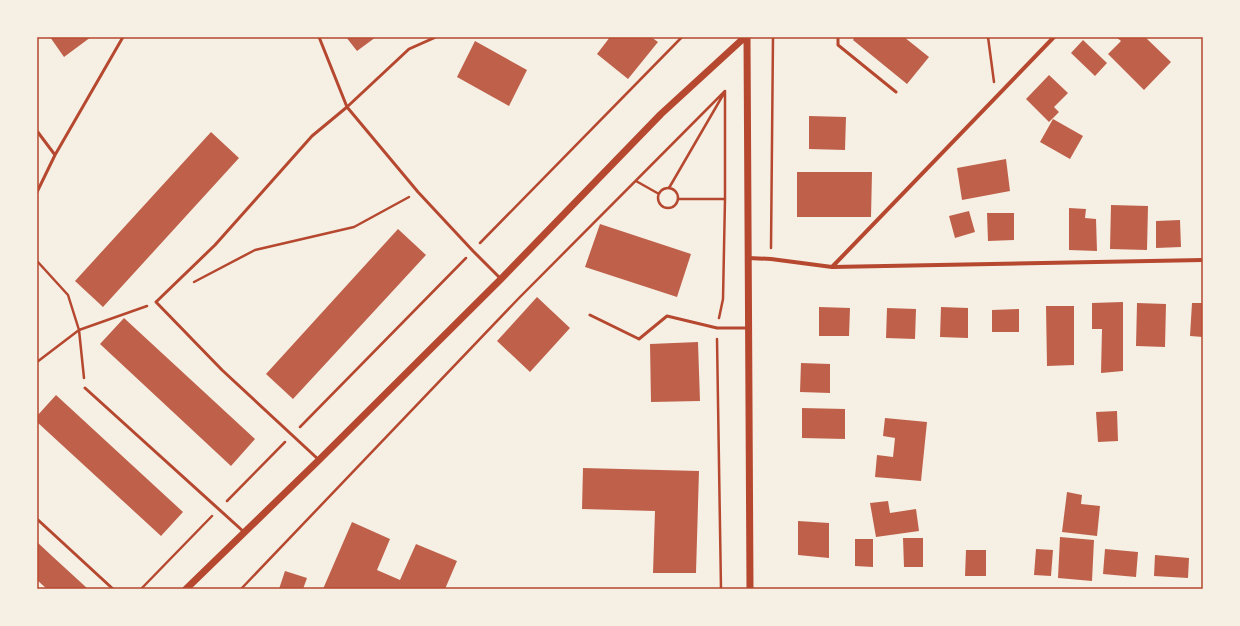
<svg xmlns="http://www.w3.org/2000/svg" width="1240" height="626" font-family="'Roboto Condensed',sans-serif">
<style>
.building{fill:#bf614a}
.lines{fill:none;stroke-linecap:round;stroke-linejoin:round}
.path{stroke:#b5482f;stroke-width:2.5}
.service{stroke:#b5482f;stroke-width:3}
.minor{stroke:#b5482f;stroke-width:4}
.tertiary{stroke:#b5482f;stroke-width:7}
.neatline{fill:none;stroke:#b5482f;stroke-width:1.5}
</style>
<rect width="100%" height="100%" fill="#f6efe4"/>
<path class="building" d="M50,37H91L64,57Z
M346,37H376L357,51Z
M610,37H651L658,42L628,79L597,54Z
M855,37H904L929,57L907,84L853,40Z
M1116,37H1145L1171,62L1144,90L1108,54L1121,41Z
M1083,40L1107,63L1095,76L1071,53Z
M475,41L527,70L509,106L457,77Z
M1049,75L1068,93L1054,107L1059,112L1049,122L1026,99Z
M809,116L846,117L845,150L809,149Z
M1053,119L1083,136L1070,159L1040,142Z
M211,132L239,158L103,307L75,281Z
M1006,159L1010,191L962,200L957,168Z
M797,172H872L871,217H797Z
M1111,205L1148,206L1147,250L1110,249Z
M1069,208L1086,209L1085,218L1096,219L1097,251L1069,250Z
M969,211L975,232L955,238L949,216Z
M987,213H1014V240L988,241Z
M1180,220L1181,247L1156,248V221Z
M600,224L691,254L677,297L585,267Z
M398,229L426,255L293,399L266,374Z
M537,297L570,328L530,372L497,341Z
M1123,302V371L1101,373L1102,329H1092V303Z
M1137,303L1166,304L1165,347L1136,346Z
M1192,303H1203V337L1190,336Z
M1046,306H1074V365L1047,366Z
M819,307L850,308L849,336H819Z
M941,307L968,308V338L940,337Z
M887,308L916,309L915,339L886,338Z
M1019,309V332H992V310Z
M124,318L255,439L231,466L100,344Z
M698,342L700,401L651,402L650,344Z
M801,363L830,364V393L800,392Z
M56,395L183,512L161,536L37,422V416Z
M802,408L845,409V439L802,438Z
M1117,411L1118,441L1098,442L1096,412Z
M885,418L927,422L921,481L875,477L877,455L893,457L895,438L883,436Z
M583,468L699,471L696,573H653L655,511L582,509Z
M1067,492L1082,495L1081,504L1100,506L1097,536L1062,532Z
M888,501L890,513L916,509L919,531L876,537L870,503Z
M798,521L829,523V558L798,555Z
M352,522L390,539L377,570L400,580L416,544L457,561L445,589H323Z
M1060,537L1094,540L1092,581L1058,578Z
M903,538H923V567H904Z
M855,539H873V567L855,566Z
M37,542L52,556L88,589H47L37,580Z
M1036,549L1053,550L1051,576L1034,575Z
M1105,549L1138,552L1136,577L1103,574Z
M966,550H986V576H965Z
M1155,555L1189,558L1188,578L1154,576Z
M285,571L307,578L303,589H279Z"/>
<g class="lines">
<path class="path" d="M988,37L994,82
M636,181L659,194
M669,188L723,95
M658 198a10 10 0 1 1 20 0a10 10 0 1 1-20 0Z
M678,199H725
M480,243L682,37
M771,248L773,37
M37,261L68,295L79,330L84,378
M194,282L255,250L354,227L409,197
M719,318L723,299L725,199V92
M717,339L721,589
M37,362L79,330L147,306
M300,427L466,258
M227,501L285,442
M141,589L212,516
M241,589L519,298L725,91"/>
<path class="service" d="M319,37L347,107L418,192L473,251L501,279
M838,37V45L896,92
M37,131L55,155
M37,192L55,155L123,37
M590,315L639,339L667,316L717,328H749
M85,388L244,532
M319,460L222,370L156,302L215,245L312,136L347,107L409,49L436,37
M37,519L113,589"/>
<path class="minor" d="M748,258L771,259L832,267L1203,260
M832,267L1054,37"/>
<path class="tertiary" d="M747,37L750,589
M186,589L319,460L501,279L661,114L745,37"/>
</g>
<rect width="1240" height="626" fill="none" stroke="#f6efe4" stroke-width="76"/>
<rect x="38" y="38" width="1164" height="550" class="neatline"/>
</svg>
